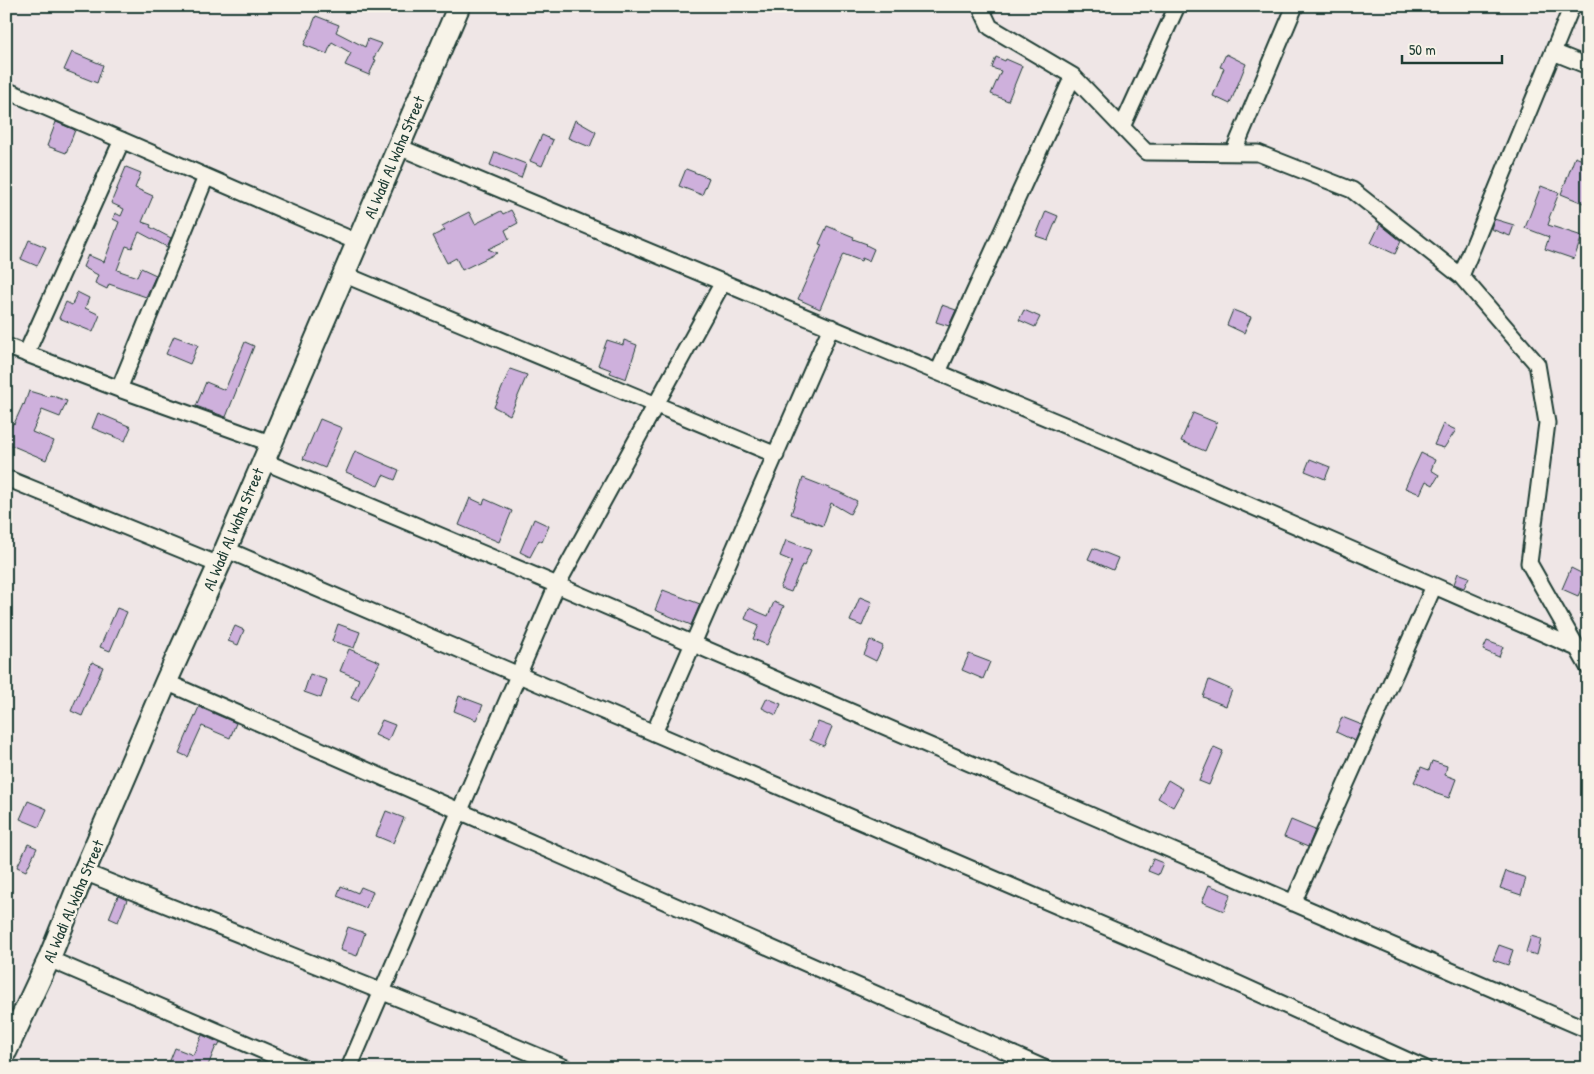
<svg xmlns="http://www.w3.org/2000/svg" width="1594" height="1074" font-family="'Patrick Hand',sans-serif">
<style>
.building{fill:#ceb0dc;stroke:#1f3d34}
.lines{fill:none;stroke-linecap:round;stroke-linejoin:round}
.minor-casing{stroke:#1f3d34;stroke-width:19}
.secondary-casing{stroke:#1f3d34;stroke-width:25}
.minor{stroke:#f7f3e8;stroke-width:15}
.secondary{stroke:#f7f3e8;stroke-width:21}
.labels{text-anchor:middle;stroke-width:5;stroke-linejoin:round;paint-order:stroke}
.street-label{font-size:16px;fill:#1f3d34;stroke:#f7f3e8}
</style>
<rect width="100%" height="100%" fill="#efe6e6"/>
<filter id="ink" filterUnits="userSpaceOnUse"><feTurbulence type="fractalNoise" baseFrequency=".02" numOctaves="2"/><feDisplacementMap in="SourceGraphic" scale="10" xChannelSelector="R" yChannelSelector="G"/><feConvolveMatrix kernelMatrix="1 2 1 2 8 2 1 2 1" color-interpolation-filters="sRGB"/></filter>
<g filter="url(#ink)">
<path class="building" d="M316,16L339,25L336,32L365,47L368,39L382,44L373,59L376,60L369,75L345,65L351,53L332,42L327,54L304,45Z
M72,52L103,65L97,83L64,70Z
M1226,54L1246,64L1230,104L1213,96L1224,68L1220,67Z
M996,57L1005,61L1006,59L1022,66L1008,101L991,94L1001,71L992,68Z
M575,120L596,132L590,147L568,138Z
M56,122L75,130L66,153L47,146Z
M542,135L553,140L542,166L530,161Z
M495,152L526,164L521,178L490,165Z
M1575,157L1588,162V205L1561,194Z
M126,167L141,173L135,188L153,196L142,222L151,225L150,227L171,238L167,247L139,232L132,248L126,246L117,270L137,277L141,268L156,275L146,297L109,284L107,289L95,283L98,275L83,267L88,255L104,262L119,222L113,219L115,213L121,216L124,209L111,203Z
M686,169L709,178L702,195L679,186Z
M1541,186L1559,193L1549,218L1550,219L1548,225L1582,236L1574,259L1545,249L1549,237L1525,228Z
M511,210L518,223L505,230L509,239L488,249L497,253L462,270L456,258L447,263L433,236L445,230L442,226L469,212L475,224L501,211L503,214Z
M1046,211L1058,216L1048,240L1036,236Z
M1494,219L1514,225L1510,236L1491,229Z
M1380,224L1401,241L1395,254L1371,243Z
M827,226L854,237L853,239L867,244L866,245L874,249L869,261L862,258L861,261L843,254L820,309L798,299L822,245L819,244Z
M29,240L46,247L37,266L21,259Z
M77,292L89,298L85,308L100,315L93,332L59,318L66,302L72,305Z
M942,305L956,310L949,326L936,322Z
M1024,310L1040,317L1035,327L1019,320Z
M1233,310L1251,317L1244,333L1227,325Z
M174,336L198,345L190,364L166,354Z
M607,340L623,345L624,340L637,345L626,379L610,373L611,370L598,365Z
M245,342L254,346L226,417L196,406L206,382L225,390Z
M510,369L527,375L510,415L494,407Z
M29,391L49,397L50,395L67,401L60,417L42,410L32,432L54,441L46,460L6,443V438L13,423L14,424L23,404L24,405Z
M98,413L131,427L125,441L92,428Z
M1193,413L1217,423L1205,451L1181,441Z
M320,419L342,428L325,468L303,459Z
M1443,424L1456,430L1444,448L1434,445Z
M355,451L399,470L395,480L383,475L378,486L346,472Z
M1421,453L1435,460L1431,470L1439,475L1433,485L1426,481L1420,494L1405,488Z
M1310,459L1330,467L1325,479L1305,471Z
M803,478L839,492L857,501L850,514L831,503L823,526L791,514Z
M470,498L483,504L485,499L512,511L499,542L459,525Z
M534,519L549,526L542,542L539,540L530,557L520,552Z
M786,540L811,550L804,566L802,565L791,592L780,588L792,561L780,556Z
M1093,548L1118,558L1113,570L1088,559Z
M1571,568L1587,576L1578,596L1562,589Z
M1458,573L1469,577L1464,588L1454,584Z
M663,590L700,604L691,625L655,610Z
M860,597L872,602L862,626L850,621Z
M774,602L784,606L767,645L753,639L759,625L745,619L749,608L768,616Z
M117,608L127,612L110,651L100,647Z
M338,624L360,632L354,648L332,641Z
M235,626L244,630L238,645L228,641Z
M870,640L883,646L876,661L864,655Z
M1487,641L1503,647L1499,657L1483,650Z
M349,649L380,662L358,701L351,698L359,679L340,671Z
M969,654L990,662L983,679L962,670Z
M92,662L103,667L82,716L71,711Z
M310,674L327,680L321,698L304,692Z
M1209,680L1232,690L1226,706L1203,697Z
M459,696L483,705L476,720L454,711Z
M767,698L781,704L776,715L762,708Z
M199,707L236,723L230,738L202,726L188,757L179,753Z
M1342,717L1362,725L1355,741L1336,732Z
M382,720L395,725L388,741L375,735Z
M818,722L832,727L824,746L810,740Z
M1214,747L1223,751L1209,785L1199,781Z
M1432,761L1447,766L1445,775L1456,779L1449,798L1434,793L1435,792L1414,782L1421,767L1429,770Z
M1168,780L1183,789L1173,807L1158,798Z
M28,801L47,809L39,827L20,819Z
M386,811L404,818L393,843L376,836Z
M1291,820L1315,830L1308,847L1284,837Z
M28,844L37,848L26,871L17,867Z
M1153,859L1163,863L1158,875L1148,871Z
M1506,871L1526,878L1521,895L1500,888Z
M1209,885L1231,894L1224,911L1202,902Z
M341,886L358,893L361,887L373,892L366,908L337,896Z
M118,896L127,900L118,922L109,918Z
M348,927L365,933L357,956L340,950Z
M1531,936L1541,939L1537,955L1526,952Z
M1499,945L1513,950L1508,965L1493,960Z
M202,1035L220,1043L218,1047L216,1046L207,1068H167L175,1048L193,1055Z"/>
<g class="lines">
<g class="minor-casing">
<path id="minor" d="M980,6L990,27L1073,76L1146,152L1258,153L1352,190L1461,276L1537,364L1547,423L1529,563L1588,667
M1553,52L1588,66
M6,90L357,242
M1122,127L1177,6
M399,147L1107,443L1588,653
M1233,153L1295,6
M343,274L776,455
M1461,276L1572,6
M6,346L119,389L270,443
M26,354L122,140
M938,372L1073,76
M119,389L206,177
M263,461L557,585L1588,1030
M6,480H11L219,565
M225,549L1214,973L1424,1068
M166,682L1044,1068
M654,733L831,327
M84,872L450,1019L566,1068
M1293,903L1434,586
M49,959L303,1068
M6,1018L18,1024
M349,1068L557,585L723,282"/>
</g>
<g class="secondary-casing">
<path id="secondary" d="M6,1051L49,959L84,872L166,682L219,565L459,6"/>
</g>
<use href="#minor" class="minor"/>
<use href="#secondary" class="secondary"/>
</g>
</g>
<g class="labels">
<g class="street-label">
<text transform="translate(394 157) rotate(-67)" y="6">Al Wadi Al Waha Street</text>
<text transform="translate(233 529) rotate(-67)" y="6">Al Wadi Al Waha Street</text>
<text transform="translate(73 901) rotate(-67)" y="6">Al Wadi Al Waha Street</text>
</g>
</g>
<rect width="1594" height="1074" fill="none" stroke="#f7f3e8" stroke-width="25"/>
<rect x="12" y="12" width="1569" height="1049" fill="none" stroke="#1f3d34" stroke-width="2" filter="url(#ink)"/>
<path d="M1402 55v8h100v-8" fill="none" stroke="#1f3d34" stroke-width="2.5"/>
<text x="1409" y="55" font-size="15" fill="#1f3d34" stroke="#f7f3e8" stroke-width="4" paint-order="stroke">50 m</text>
</svg>
